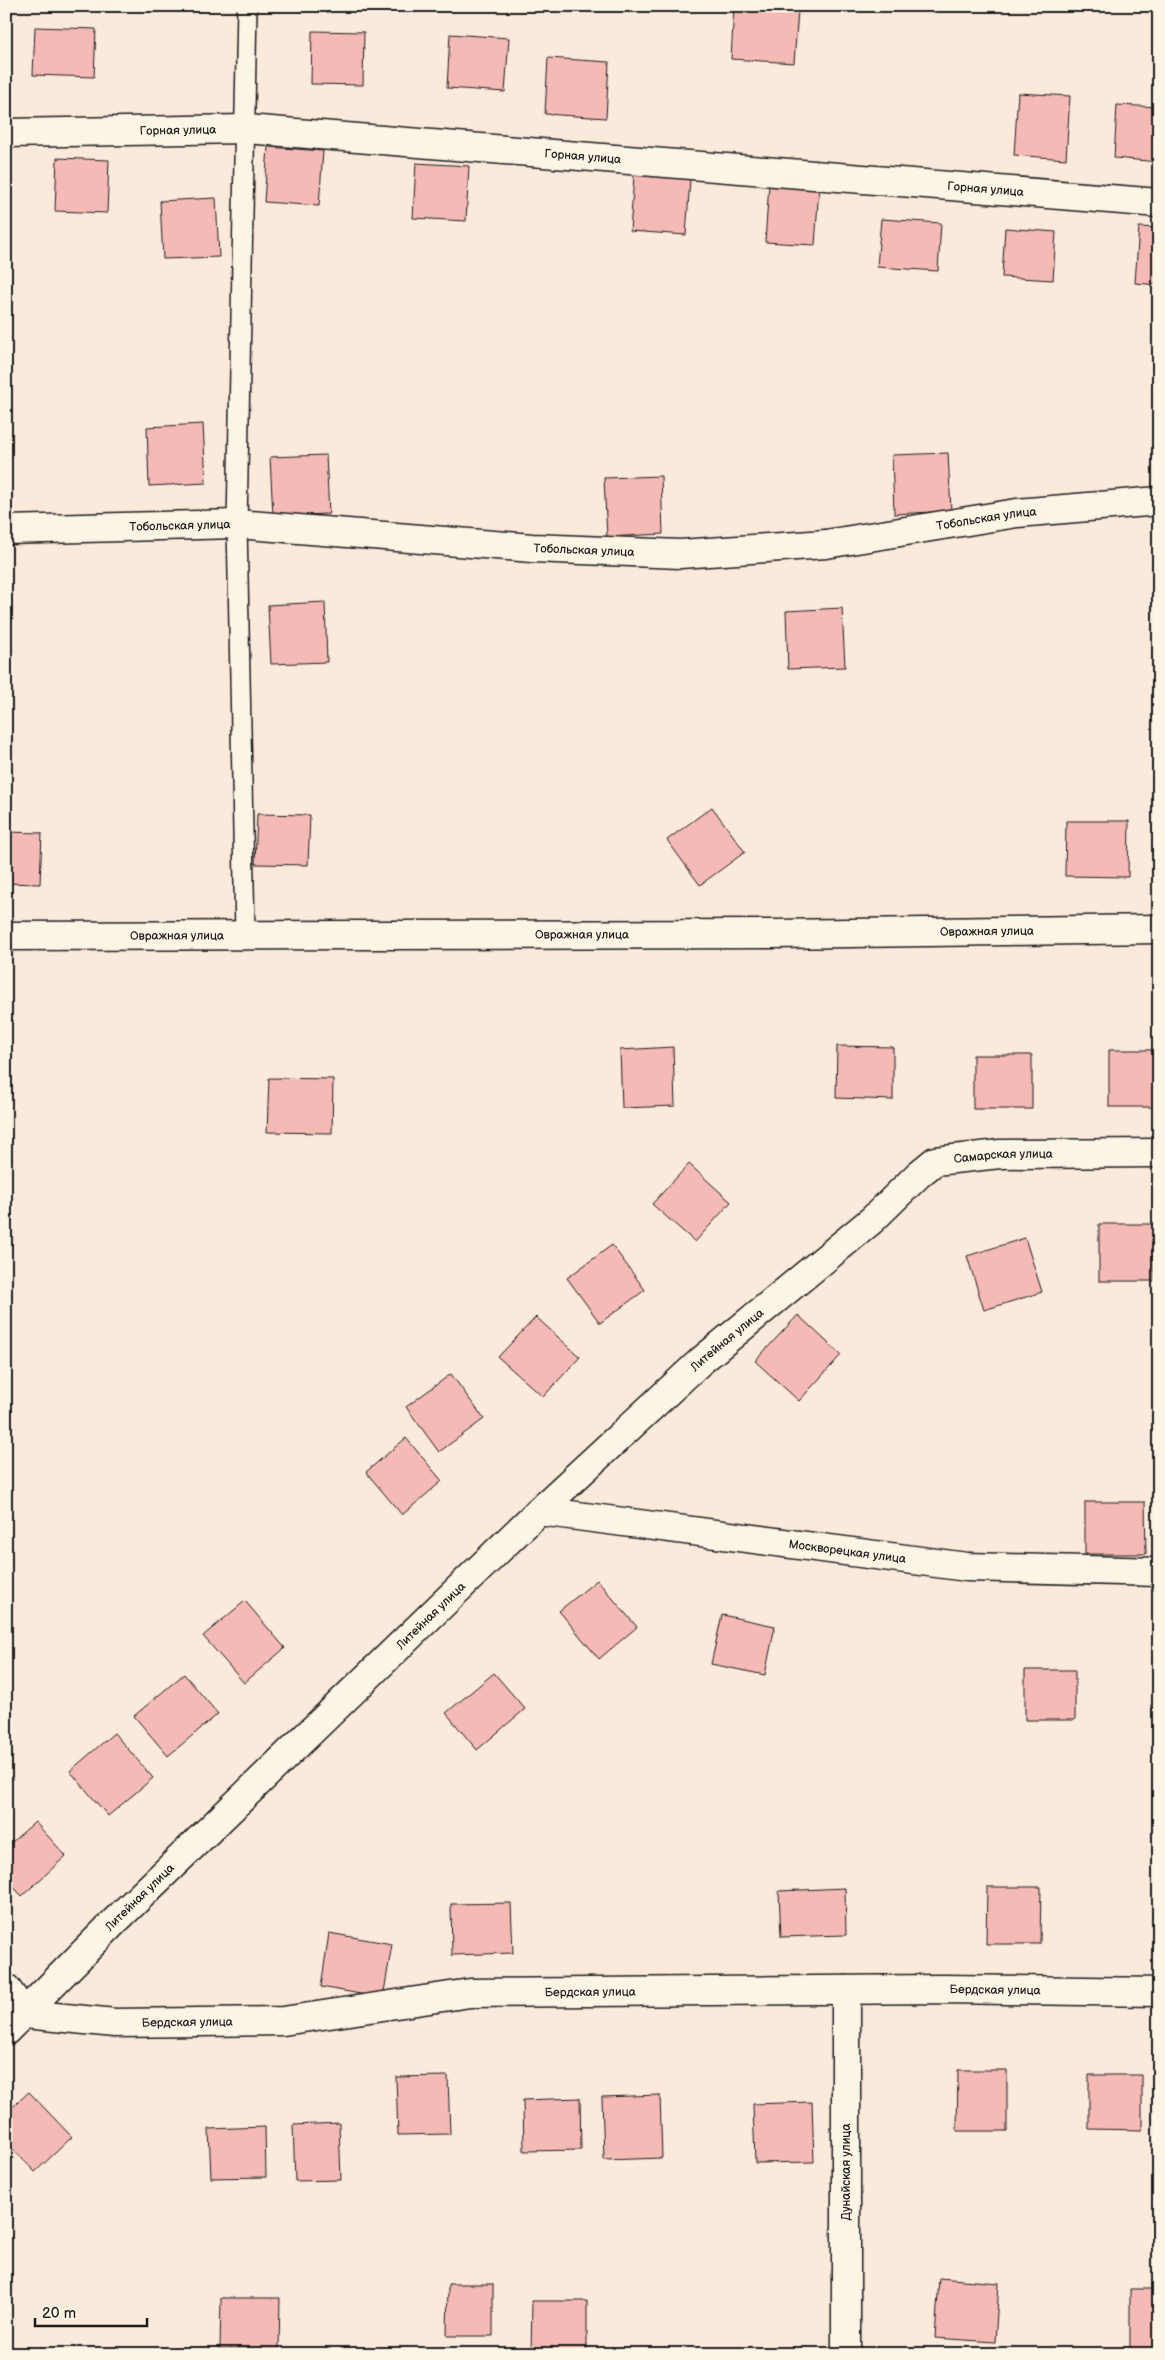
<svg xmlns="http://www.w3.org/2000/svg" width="1165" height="2360" font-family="'Balsamiq Sans',sans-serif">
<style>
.building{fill:#f6bab6;stroke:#1c1c1c}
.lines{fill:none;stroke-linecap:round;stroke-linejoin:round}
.lane-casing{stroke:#1c1c1c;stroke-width:22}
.street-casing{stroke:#1c1c1c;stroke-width:31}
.lane{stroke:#fcf5e5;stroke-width:19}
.street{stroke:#fcf5e5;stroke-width:28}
.labels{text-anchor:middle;stroke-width:4;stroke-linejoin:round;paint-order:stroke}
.street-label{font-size:12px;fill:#1c1c1c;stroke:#fcf5e5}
</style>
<rect width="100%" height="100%" fill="#fbe9dc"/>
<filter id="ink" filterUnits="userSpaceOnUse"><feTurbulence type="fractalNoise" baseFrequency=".02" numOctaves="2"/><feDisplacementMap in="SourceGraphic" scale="10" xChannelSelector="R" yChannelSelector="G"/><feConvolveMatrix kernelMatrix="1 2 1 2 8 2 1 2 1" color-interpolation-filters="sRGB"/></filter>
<g filter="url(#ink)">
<path class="building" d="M734,6L798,10L794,63L731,59Z
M35,27L96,29L94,77L33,75Z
M312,31L364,32L363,85L311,84Z
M450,34L509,38L505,92L447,88Z
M548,58L609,62L606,118L545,114Z
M1018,93L1070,96L1066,159L1014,155Z
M1117,105L1159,107V162L1114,158Z
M268,147L323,151L319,206L264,202Z
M57,158L109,160L107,213L55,211Z
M416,163L469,166L466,221L413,218Z
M634,175L690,179L686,235L630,231Z
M769,184L819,187L815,245L765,242Z
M216,198L219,257L163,259L160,201Z
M881,219L941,223L938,271L877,267Z
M1139,227L1159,228V285L1135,283Z
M1005,228L1056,232L1053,280L1002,277Z
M203,424L206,483L149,486L147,427Z
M948,453L951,511L894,514L892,455Z
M326,455L329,514L273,516L270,457Z
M661,476L663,534L607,537L604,478Z
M325,602L327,662L271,664L268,605Z
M842,608L845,667L788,669L786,611Z
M712,807L745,852L700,885L667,840Z
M257,814L310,815L308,865L255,864Z
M1066,821H1129L1128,877L1065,876Z
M6,832L42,833L40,884L6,883Z
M837,1046L893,1047V1100L836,1098Z
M673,1047L675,1106L622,1108L620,1050Z
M1109,1050H1159V1107H1109Z
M973,1055H1032V1109H973Z
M269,1078L333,1079L332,1133L267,1132Z
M689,1164L731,1202L695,1242L652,1204Z
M1099,1224H1154V1281H1099Z
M1025,1238L1042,1292L984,1310L967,1256Z
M612,1245L645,1290L600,1323L567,1278Z
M798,1315L841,1355L799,1401L755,1361Z
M536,1317L580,1357L543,1397L498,1357Z
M451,1374L484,1419L439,1452L406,1407Z
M406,1438L442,1481L402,1515L366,1472Z
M1085,1502H1145L1146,1554H1085Z
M597,1580L637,1627L599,1659L559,1611Z
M245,1601L285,1648L244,1683L203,1636Z
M722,1615L775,1626L765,1675L711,1664Z
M1025,1670H1075V1720H1025Z
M494,1673L525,1709L477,1750L446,1713Z
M184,1674L218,1714L168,1756L134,1716Z
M114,1733L153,1778L108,1816L70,1771Z
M35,1822L66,1856L22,1896L6,1879V1847Z
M987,1887H1041L1040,1944H986Z
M845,1888L846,1935L781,1937L779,1891Z
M511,1903L513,1953L452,1955L451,1904Z
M329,1933L392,1944L383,1998L321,1987Z
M958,2070H1007V2131H957Z
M1089,2075H1142V2130L1089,2129Z
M448,2076L450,2134L398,2135L396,2077Z
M29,2092L72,2137L35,2172L6,2142V2113Z
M660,2095L662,2158L604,2160L602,2097Z
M580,2098L581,2150L524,2151L523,2100Z
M812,2102L814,2162L755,2163L753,2104Z
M339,2123L341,2180L295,2181L293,2125Z
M265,2127L266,2177L211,2178L209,2129Z
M939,2278L999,2283L995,2342L935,2338Z
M448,2284H493V2336H447Z
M1130,2289H1159V2354H1130Z
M221,2298H280L279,2349H220Z
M532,2301H587V2354H531Z"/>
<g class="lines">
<g class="lane-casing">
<path id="lane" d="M245,934L237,524L247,6"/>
</g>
<g class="street-casing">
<g id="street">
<path id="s1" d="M6,133L246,129L1159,203"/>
<path id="s2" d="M6,530L237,524L532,548L680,554L826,544L1017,513L1159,501"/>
<path id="s3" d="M6,936L773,934L1159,929"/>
<path id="s4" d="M539,1511L967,1567L1159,1572"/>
<path id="s5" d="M6,1988L25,2014L115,2023L283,2021L470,1993L943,1989L1159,1992"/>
<path id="s6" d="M6,2031L115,1921L539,1511L701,1361L872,1220L919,1174L935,1161L1000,1154L1159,1153"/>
<path d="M846,2354V1990"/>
</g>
</g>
<use href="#lane" class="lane"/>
<use href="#street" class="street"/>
</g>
</g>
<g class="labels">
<g class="street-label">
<text dy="4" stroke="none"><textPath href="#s1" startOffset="172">Горная улица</textPath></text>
<text dy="4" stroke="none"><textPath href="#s1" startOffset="578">Горная улица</textPath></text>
<text dy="4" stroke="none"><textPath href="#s1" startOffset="982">Горная улица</textPath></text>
<text dy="4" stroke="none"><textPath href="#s2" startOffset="984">Тобольская улица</textPath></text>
<text dy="4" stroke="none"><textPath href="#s2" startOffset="174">Тобольская улица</textPath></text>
<text dy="4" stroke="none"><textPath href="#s2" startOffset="579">Тобольская улица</textPath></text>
<text dy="4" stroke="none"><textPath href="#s3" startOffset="981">Овражная улица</textPath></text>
<text dy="4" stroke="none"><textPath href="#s3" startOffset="576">Овражная улица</textPath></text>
<text dy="4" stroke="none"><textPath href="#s3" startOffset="171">Овражная улица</textPath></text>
<text dy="4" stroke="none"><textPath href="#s6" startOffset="1342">Самарская улица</textPath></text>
<text dy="4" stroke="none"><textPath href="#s6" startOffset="999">Литейная улица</textPath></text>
<text dy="4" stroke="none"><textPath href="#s4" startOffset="311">Москворецкая улица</textPath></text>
<text dy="4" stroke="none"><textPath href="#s6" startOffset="594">Литейная улица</textPath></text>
<text dy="4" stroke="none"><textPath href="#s6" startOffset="189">Литейная улица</textPath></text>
<text dy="4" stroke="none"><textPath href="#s5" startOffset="1005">Бердская улица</textPath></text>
<text dy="4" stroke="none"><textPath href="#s5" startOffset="600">Бердская улица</textPath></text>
<text dy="4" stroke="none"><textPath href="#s5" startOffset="195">Бердская улица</textPath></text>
<text transform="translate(846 2172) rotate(-90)" y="4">Дунайская улица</text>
</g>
</g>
<rect width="1165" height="2360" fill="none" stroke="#fcf5e5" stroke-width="25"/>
<rect x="12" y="12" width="1140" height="2335" fill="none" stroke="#1c1c1c" stroke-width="2" filter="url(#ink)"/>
<path d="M35 2318v8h112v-8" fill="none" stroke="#1c1c1c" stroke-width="2.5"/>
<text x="42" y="2318" font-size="15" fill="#1c1c1c" stroke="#fcf5e5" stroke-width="4" paint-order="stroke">20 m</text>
</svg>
